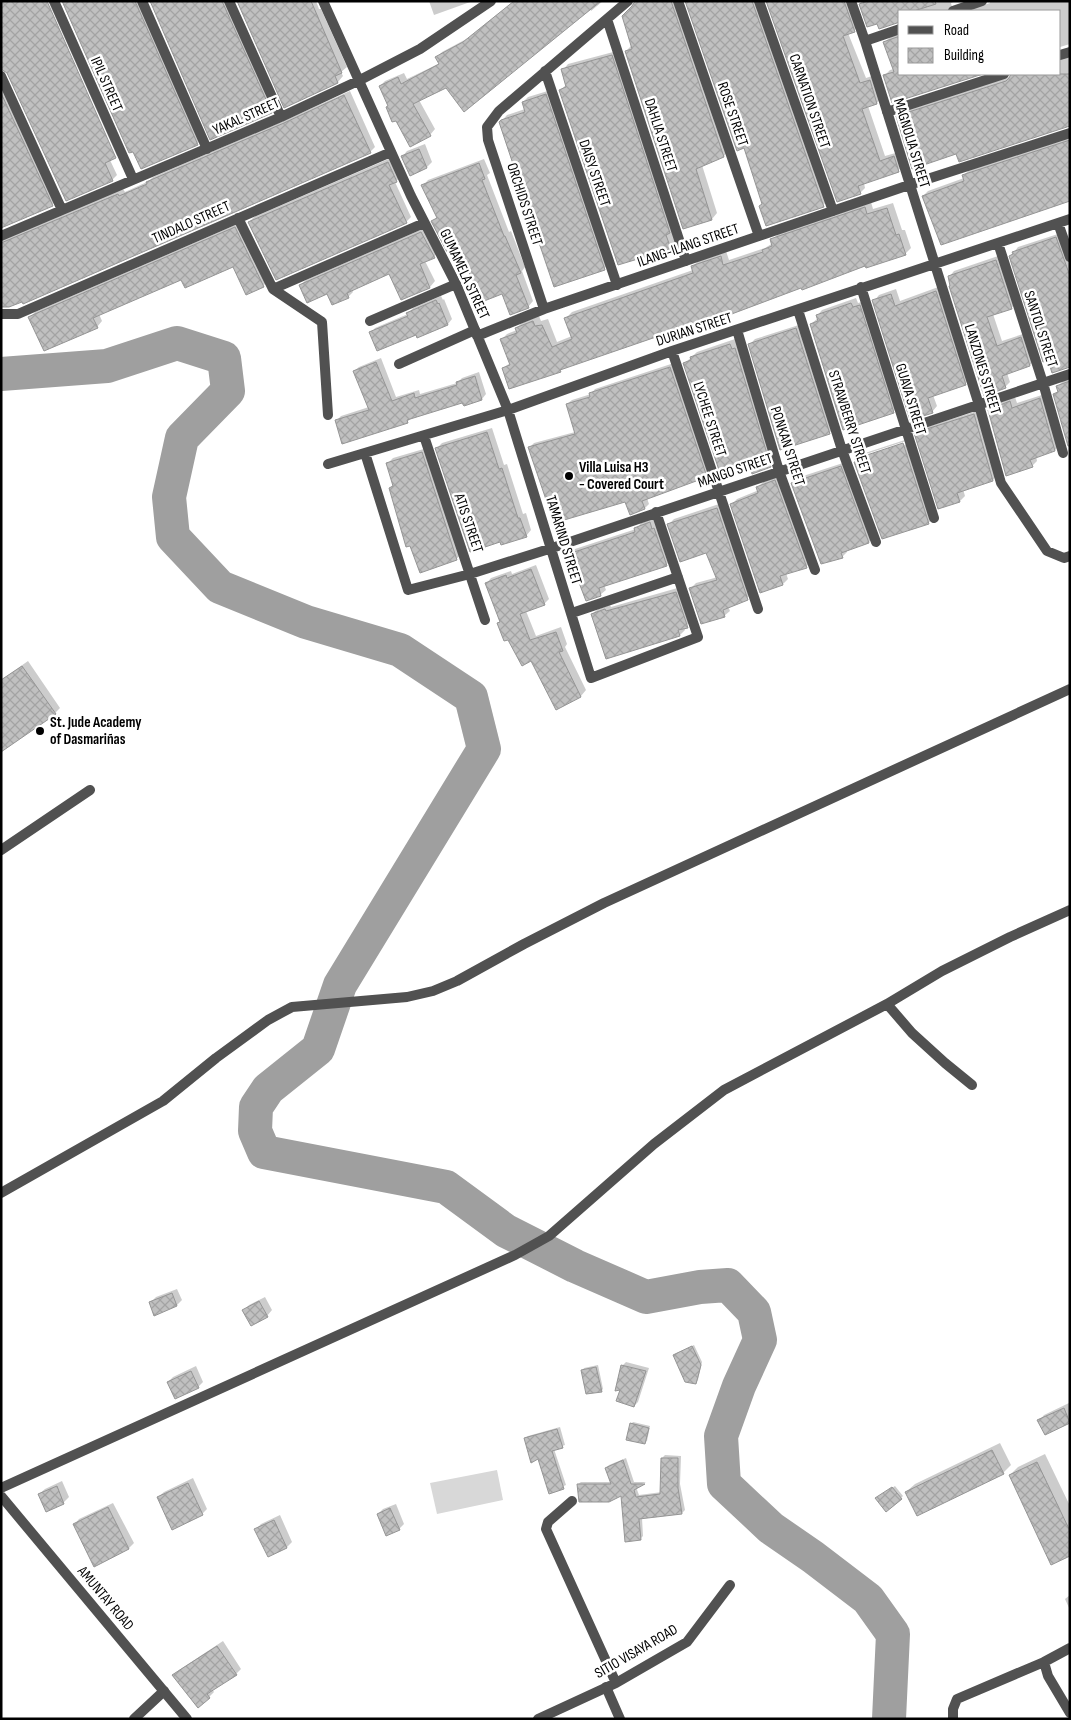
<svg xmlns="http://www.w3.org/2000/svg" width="1071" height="1720" font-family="'Sofia Sans Condensed',sans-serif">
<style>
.pitch{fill:#d8d8d8}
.shadow{fill:#0003}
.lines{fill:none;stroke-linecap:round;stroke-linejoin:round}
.river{stroke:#9f9f9f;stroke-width:34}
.building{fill:url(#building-cross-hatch);stroke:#959595}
.lane{stroke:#515151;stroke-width:10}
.street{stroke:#515151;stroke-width:10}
.poi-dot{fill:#000;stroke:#fff;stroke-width:2}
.labels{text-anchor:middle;stroke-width:5;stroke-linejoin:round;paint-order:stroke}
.street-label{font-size:15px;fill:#000;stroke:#fff}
.poi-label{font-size:15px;font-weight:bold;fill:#000;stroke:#fff;text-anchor:start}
</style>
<defs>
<pattern id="building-cross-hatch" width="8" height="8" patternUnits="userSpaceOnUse" patternTransform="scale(1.25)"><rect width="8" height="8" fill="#c0c0c0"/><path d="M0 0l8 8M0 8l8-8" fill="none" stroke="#a3a3a3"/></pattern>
</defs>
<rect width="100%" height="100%" fill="#fff"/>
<path class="pitch" d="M497,1470L503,1500L437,1514L430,1483Z"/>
<path class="shadow" d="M48,1H54L121,152L117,156Z
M63,1H142L202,139L197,144Z
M151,1H229L276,107L271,112Z
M238,1H316L319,9H321L347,67L341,72L343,76L338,82L285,106Z
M429,1H473L434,15Z
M514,1H603L591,11L590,9L419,100L435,129L430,135L389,106L380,86L385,81L404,73L407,79L440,63L437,57L442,52L470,37Z
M636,1H678L729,150L724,156L702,165L717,213L712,219L626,51L631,46L628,10Z
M687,1H759L829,200L823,205L767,225L763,203L745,146Z
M768,1H851L859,25L854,31L848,33L866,78L875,75L882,97L877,103L868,106L885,156L899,152L903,165L898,171L864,183L865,188L860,193Z
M860,1H956L951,3L953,11H955H900L868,26Z
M990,1H1070V44L1060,47V11H966L990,3Z
M900,33V74H978L893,102L884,76L890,70L894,69L885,42L890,37Z
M617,51L676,243L670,248L560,90L566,85L563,70L568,64Z
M1060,53L1070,55V125L957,152L897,117L903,111L1012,76V74H1060Z
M8,72L114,157H116L110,160L117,175L112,180Z
M1,77L57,200L52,205L1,227Z
M551,90L609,263L604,269L516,177L518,175L500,123L507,115L525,109L523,102L528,97Z
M350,91L375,147L370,152L22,300H1V235L123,189L125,192L149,181L153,177L290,118Z
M1070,137V201L923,196L928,191L964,178V175L969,170Z
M425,144L432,162L427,167L402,157L407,151Z
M393,157L402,176L395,182L411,217L406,222H249L254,217Z
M484,159L490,173L487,175L509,232L511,231L525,267L522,271L533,301L528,307L469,270L451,249L433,221L438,216L423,186L428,180Z
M871,202L873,209L893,203L902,230H905L911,248L905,254L802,286L563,367L560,371L503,368L510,363L501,340L507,334L517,330L516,328L522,323L539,316L541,321L548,319L557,342L572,336L566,318L572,312L693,270L692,267L698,261L726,251L729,260L765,248L773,243L772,240L778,234Z
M240,223L269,280L263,286L246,294L233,266L182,279L99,314L102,321L97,327L30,317L35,312Z
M427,227L439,251L434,257L425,261L435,281L430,287L402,298L390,272L352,289L353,292L348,297L300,285L306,280Z
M1061,233L1070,255V366L1011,256L1018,247Z
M1001,255L1017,303L1011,308L993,314L1002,341L1026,333L1035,360L1030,365L1007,373L1010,382L1005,387L949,277L954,271Z
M941,286L970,379L965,384L933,395L937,406L932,412L874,301L879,295L896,289L900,301Z
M441,296L443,300L444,299L452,319L448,324L417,336L416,333H371L375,328L408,314L413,308Z
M856,298L858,303L865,301L898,407L893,412L811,324L818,318L817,316L822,310Z
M802,324L834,428L829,433L750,344L755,339Z
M735,339L775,461L770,466L749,463L685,363L697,352Z
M381,358L396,397L419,390L420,394L457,383L462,378L479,372L486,394L482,399L463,401L412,418L407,422L336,421L341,416L369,407L354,371L359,367Z
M674,363L710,472L706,476L647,498L649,504L645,508L626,500L530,447L534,443L575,432L567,404L572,400L591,394L595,389Z
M1070,378V445L1055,394L1059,390L1058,386L1063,381Z
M1045,394L1060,445L1055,450L1036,456L1037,461L1032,466L1007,474L990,409L995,404L1015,397L1017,403Z
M980,410L998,474L993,480L963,489L965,496L960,501L916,434L921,429Z
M492,428L504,465L507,464L523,514L526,513L531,530L526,536L437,448L442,443Z
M908,439L934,518L928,523L855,463L857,460L910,443L909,440L860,456L857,459L862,454Z
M427,448L462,554L456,559L390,488L394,484L388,463L393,458Z
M846,462L874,537L869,542L847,550V552L842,557L792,483L797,478Z
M780,476L811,561L806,567L786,573L788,579L783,584L761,591L732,504L737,499L759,490L758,487L763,482Z
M722,503L752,593L747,598L728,606L730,611L724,616L690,589L696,583L718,577L707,552L669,524L674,519Z
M655,518L671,560L666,565L604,585L606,590L600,595L570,554L575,549L636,529L641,523Z
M536,565L549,599L544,604L526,611L536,636L561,627L567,644L565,647L586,690L581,696L556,708L532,659L498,623L501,621L486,584L491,578L511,571L512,574Z
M681,587L692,621L684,627L685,630L680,635L607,658L592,614L598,609L610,605L611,607Z
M28,661L60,708L55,713L1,680Z
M177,1289L182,1300L177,1305L151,1302L156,1297Z
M265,1297L272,1310L267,1316L244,1310L249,1305Z
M694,1345L702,1362L698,1380L696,1383L677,1353Z
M626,1362L649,1368L638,1402L634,1406L622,1366Z
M598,1365L603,1389L601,1391L582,1371L584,1368Z
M196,1366L203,1382L198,1387L168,1382L173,1377Z
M1069,1403L1070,1422L1045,1434L1039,1421L1044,1415Z
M633,1422L650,1426L647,1441L644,1443L631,1424Z
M560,1427L565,1445L554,1449L566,1485L550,1492L539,1457L525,1438L528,1436Z
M1000,1443L1011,1465L1003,1473L906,1492L915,1484Z
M1045,1454L1070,1506V1555L1010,1475L1018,1467Z
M665,1455L681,1456L680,1484L685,1510L682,1513L642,1518L643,1536L640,1539L622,1494L578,1484L581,1482H611L606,1468L609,1465L626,1458L634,1482H646L636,1487L639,1495L662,1492V1458Z
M193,1478L207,1509L202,1514L158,1497L164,1492Z
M62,1481L69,1497L63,1503L39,1494L45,1489Z
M895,1486L903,1496L901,1498L879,1496Z
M113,1503L134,1543L129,1548L74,1525L79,1519Z
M396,1504L404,1524L399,1529L378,1514L383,1509Z
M280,1515L292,1542L287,1547L268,1556L256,1529L261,1524Z
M1070,1595V1610L1065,1599Z
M223,1641L241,1669L236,1674L212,1689L214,1692L209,1697L174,1675L179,1670Z"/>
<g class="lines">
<path class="river" d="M1,374L107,366L177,343L224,358L228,391L182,438L169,497L173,537L220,587L306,622L400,650L471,697L484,749L340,985L318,1049L268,1089L256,1107L255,1131L264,1152L446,1187L506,1231L575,1266L646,1297L700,1287L728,1285L754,1312L760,1340L739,1386L721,1436L724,1484L771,1528L813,1557L868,1599L893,1634L889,1719"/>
</g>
<path class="building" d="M1,1H47L116,158L105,163L113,181L66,201L7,73L1,69Z
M62,1H135L198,145L141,169L133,152L129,153Z
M150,1H222L272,113L210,140Z
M237,1H311L342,73L335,76L338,83L284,108Z
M514,1H601L464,112L446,88L413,104L431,136L410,147L396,121L392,122L386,107L388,106L379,86L398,77L401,84L439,64L435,57L463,42Z
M635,1H671L724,157L696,169L712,220L683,229L625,51L632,49L622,16L632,6Z
M685,1H752L824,207L766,226L759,206L762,204L744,148L737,151Z
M766,1H844L855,32L843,36L860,83L870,80L877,104L862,109L880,161L894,156L899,172L858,186L861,194L837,202Z
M868,1H935L936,4L914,11H900V22L879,29L877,24L867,27L859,4Z
M900,36V74H983L892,103L883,75L894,72L883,42Z
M612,55L670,233L666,235L671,249L618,265L559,90L566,87L561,69Z
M1011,74H1070V126L959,162L956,154L912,169L896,116L1006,81L1009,78Z
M1,93L53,206L1,228Z
M546,94L605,270L554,287L532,222L514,176H517L499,122L501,120L525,112L522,102Z
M344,95L371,153L23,304L22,302L9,307H1V243L118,194L119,196L147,184L146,182L284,123Z
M1070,140V201L941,245L922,196L964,181L962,175Z
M419,149L427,168L410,176L401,156Z
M388,162L397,182L389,185L407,223L276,280L248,222Z
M479,163L485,179L482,180L504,236H505L521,273L516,275L529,308L510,315L502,294L479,303L469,272L460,274L450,251L447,252L431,221L437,218L421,185Z
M865,207L867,214L887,208L896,235L899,234L906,255L866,268L865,266L802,290L801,288L721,318L720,315L560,370L561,372L509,389L502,368L510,365L500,339L517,333L515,328L533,321L535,326L542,325L552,347L572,339L564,318L693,273L691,266L721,256L723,265L763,252L762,250L772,246L770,239Z
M235,227L264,287L246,295L233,267L185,288L181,280L93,318L98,328L44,351L28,317Z
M421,232L435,258L420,264L430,288L401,300L389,274L347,293L349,298L332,305L327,294L307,303L299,285Z
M1056,237L1070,276V367L1052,373L1048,360L1043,362L1009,256L1013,254L1012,252Z
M996,260L1012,309L987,317L997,346L1021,337L1030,366L1002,376L1006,388L984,396L949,286H950L948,276Z
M936,291L966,385L928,398L933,413L910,420L872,300L891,294L895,306Z
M436,300L438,304L439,303L448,325L417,338L416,335L377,351L369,332L408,316L406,313Z
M851,303L853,307L860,305L894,413L843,430L810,324L818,321L816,315Z
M796,328L830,434L780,450L748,344Z
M730,344L732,349L735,348L771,467L752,474L749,464L720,473L683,363L691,360L690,357Z
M376,362L392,401L414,393L415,398L457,385L456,382L475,376L482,400L464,406L462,403L407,420L408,423L342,444L335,420L369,410L353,371Z
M670,367L707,477L642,501L645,509L630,515L625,502L554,523L528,447L575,434L566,404L590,397L589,393Z
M1070,381V446H1068L1053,394L1058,392L1056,386Z
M1040,398L1055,451L1030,460L1033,467L1006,476L988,410L1010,401L1012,408Z
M974,414L993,481L957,493L960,502L938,509L914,433Z
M487,432L499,469L502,468L518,518H520L527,537L501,545L500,542L470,552L435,448Z
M903,443L929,524L882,539L854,462H856L855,459Z
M422,452L457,560L420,573L410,546L406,547L389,488L393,486L386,463Z
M841,466L869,543L841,553L843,558L821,564L791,483Z
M775,480L807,568L780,576L783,585L760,593L730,504L758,493L756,487Z
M717,508L748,600L723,610L725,617L701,624L689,588L717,580L706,553L680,562L667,524Z
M650,522L652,529L654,528L667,566L599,588L601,596L586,601L568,554L635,532L634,528Z
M531,569L545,605L520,614L530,640L556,632L563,651L559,652L581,697L556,710L531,661L522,666L508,640L504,641L497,623L500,622L485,583L506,575L507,578Z
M676,592L688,628L678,630L680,636L606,659L591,614L605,609L606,611Z
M22,666L56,714L1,752V680Z
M172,1293L177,1306L154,1316L149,1302Z
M259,1301L268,1317L251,1326L242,1310Z
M692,1346L701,1365L696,1384L685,1382L673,1355Z
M621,1365L646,1371L634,1407L616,1401L620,1390L615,1391Z
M596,1367L602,1392L586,1394L581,1370Z
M191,1371L199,1388L175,1399L167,1382Z
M1064,1408L1070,1423L1045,1435L1037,1420Z
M630,1423L649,1428L645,1444L626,1440Z
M557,1429L563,1448L552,1451L564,1489L549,1494L538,1459L531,1463L524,1438Z
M992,1450L1004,1474L917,1516L905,1492Z
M661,1458H678V1488L682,1514L639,1519L641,1540L625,1542L621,1496L609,1502H579L577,1484H611L605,1468L623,1460L631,1484H645L634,1490L636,1497L660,1494Z
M1037,1462L1070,1531V1556L1051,1565L1009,1475Z
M188,1483L203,1515L172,1530L157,1497Z
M57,1486L64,1504L46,1512L38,1494Z
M892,1487L902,1499L886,1512L875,1498Z
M108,1507L129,1549L94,1567L73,1524Z
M390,1508L400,1530L386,1536L377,1514Z
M274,1520L287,1548L268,1557L254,1529Z
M217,1646L237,1675L207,1694L210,1698L198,1708L172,1675Z"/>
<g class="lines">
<path class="lane" d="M399,364L475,330
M1,850L90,790
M606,1687L620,1719
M134,1719L164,1691"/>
<path class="street" d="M54,1L133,179
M142,1L207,149
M229,1L281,117
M323,1L411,196L456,284L508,410L591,678L698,637L656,512
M678,1L759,236
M759,1L833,211
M851,1L865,41L979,405L1001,483L1047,551L1064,558L1070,556
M953,11L982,1
M607,19L686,261
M865,41L900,29
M1060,55L1070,52
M545,71L617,285
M1,76L62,210
M887,112L1004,74
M238,218L273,289L322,322L328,415
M1058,223L1070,257
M1,236L281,117L360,80L420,49L491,1
M998,243L1043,383L1063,453
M861,287L934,518
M273,289L424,223
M544,309L488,140L487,127L499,111L628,1
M798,310L842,450L876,542
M1,314H18L391,152
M370,321L456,284
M737,330L779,471L815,570
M477,336L544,309L909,185L1070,133
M672,351L758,609
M424,436L485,620
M365,453L408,590L470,574L552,548L1070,374
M328,464L508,410L672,351L1070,219
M572,613L678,577
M887,1004L912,1033L945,1063L972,1085
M1,1193L163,1101L216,1058L268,1020L292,1007L407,997L433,991L457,981L524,944L604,903L1070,689
M1,1488L515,1255L549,1236L654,1144L724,1090L887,1004L942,971L1010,937L1070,910
M1,1496L187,1719
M572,1501L548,1522L546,1529L616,1683
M1070,1648L1044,1662L1048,1676L1070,1713
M538,1719L616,1683L687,1642L730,1585
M953,1719V1709L957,1699L1044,1662"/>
</g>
<g class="poi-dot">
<circle cx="569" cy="476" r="5"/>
<circle cx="40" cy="731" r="5"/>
</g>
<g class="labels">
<g class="street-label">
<text transform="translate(107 84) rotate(66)" y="5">IPIL STREET</text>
<text transform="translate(810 101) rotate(71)" y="5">CARNATION STREET</text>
<text transform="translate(733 114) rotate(71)" y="5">ROSE STREET</text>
<text transform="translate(246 116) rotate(-24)" y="5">YAKAL STREET</text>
<text transform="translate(661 135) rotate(72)" y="5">DAHLIA STREET</text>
<text transform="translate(912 143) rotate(73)" y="5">MAGNOLIA STREET</text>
<text transform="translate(595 173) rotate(71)" y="5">DAISY STREET</text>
<text transform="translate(525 204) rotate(72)" y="5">ORCHIDS STREET</text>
<text transform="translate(191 222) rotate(-24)" y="5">TINDALO STREET</text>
<text transform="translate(688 245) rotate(-19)" y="5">ILANG-ILANG STREET</text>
<text transform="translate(465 274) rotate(65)" y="5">GUMAMELA STREET</text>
<text transform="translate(694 329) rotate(-18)" y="5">DURIAN STREET</text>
<text transform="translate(1041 329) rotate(72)" y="5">SANTOL STREET</text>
<text transform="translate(983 369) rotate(73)" y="5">LANZONES STREET</text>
<text transform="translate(911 399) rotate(73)" y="5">GUAVA STREET</text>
<text transform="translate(710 419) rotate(72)" y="5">LYCHEE STREET</text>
<text transform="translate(850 422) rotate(72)" y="5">STRAWBERRY STREET</text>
<text transform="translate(788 446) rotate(72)" y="5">PONKAN STREET</text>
<text transform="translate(735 470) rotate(-19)" y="5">MANGO STREET</text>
<text transform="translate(469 523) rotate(71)" y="5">ATIS STREET</text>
<text transform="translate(564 540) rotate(73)" y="5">TAMARIND STREET</text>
<text transform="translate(106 1598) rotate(50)" y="5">AMUNTAY ROAD</text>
<text transform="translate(636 1651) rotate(-30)" y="5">SITIO VISAYA ROAD</text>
</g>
<g class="poi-label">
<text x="579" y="472">Villa Luisa H3<tspan x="579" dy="17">- Covered Court</tspan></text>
<text x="50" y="727">St. Jude Academy<tspan x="50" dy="17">of Dasmariñas</tspan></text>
</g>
</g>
<rect width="1071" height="1720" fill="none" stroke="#000000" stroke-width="5"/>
<rect x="898" y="10" width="162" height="65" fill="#ffffff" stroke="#999999"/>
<rect x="908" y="26" width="25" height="8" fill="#515151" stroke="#999999"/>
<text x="944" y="35" font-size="15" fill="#000000">Road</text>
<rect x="908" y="48" width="25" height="15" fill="url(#building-cross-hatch)" stroke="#999999"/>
<text x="944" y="60" font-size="15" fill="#000000">Building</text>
</svg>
